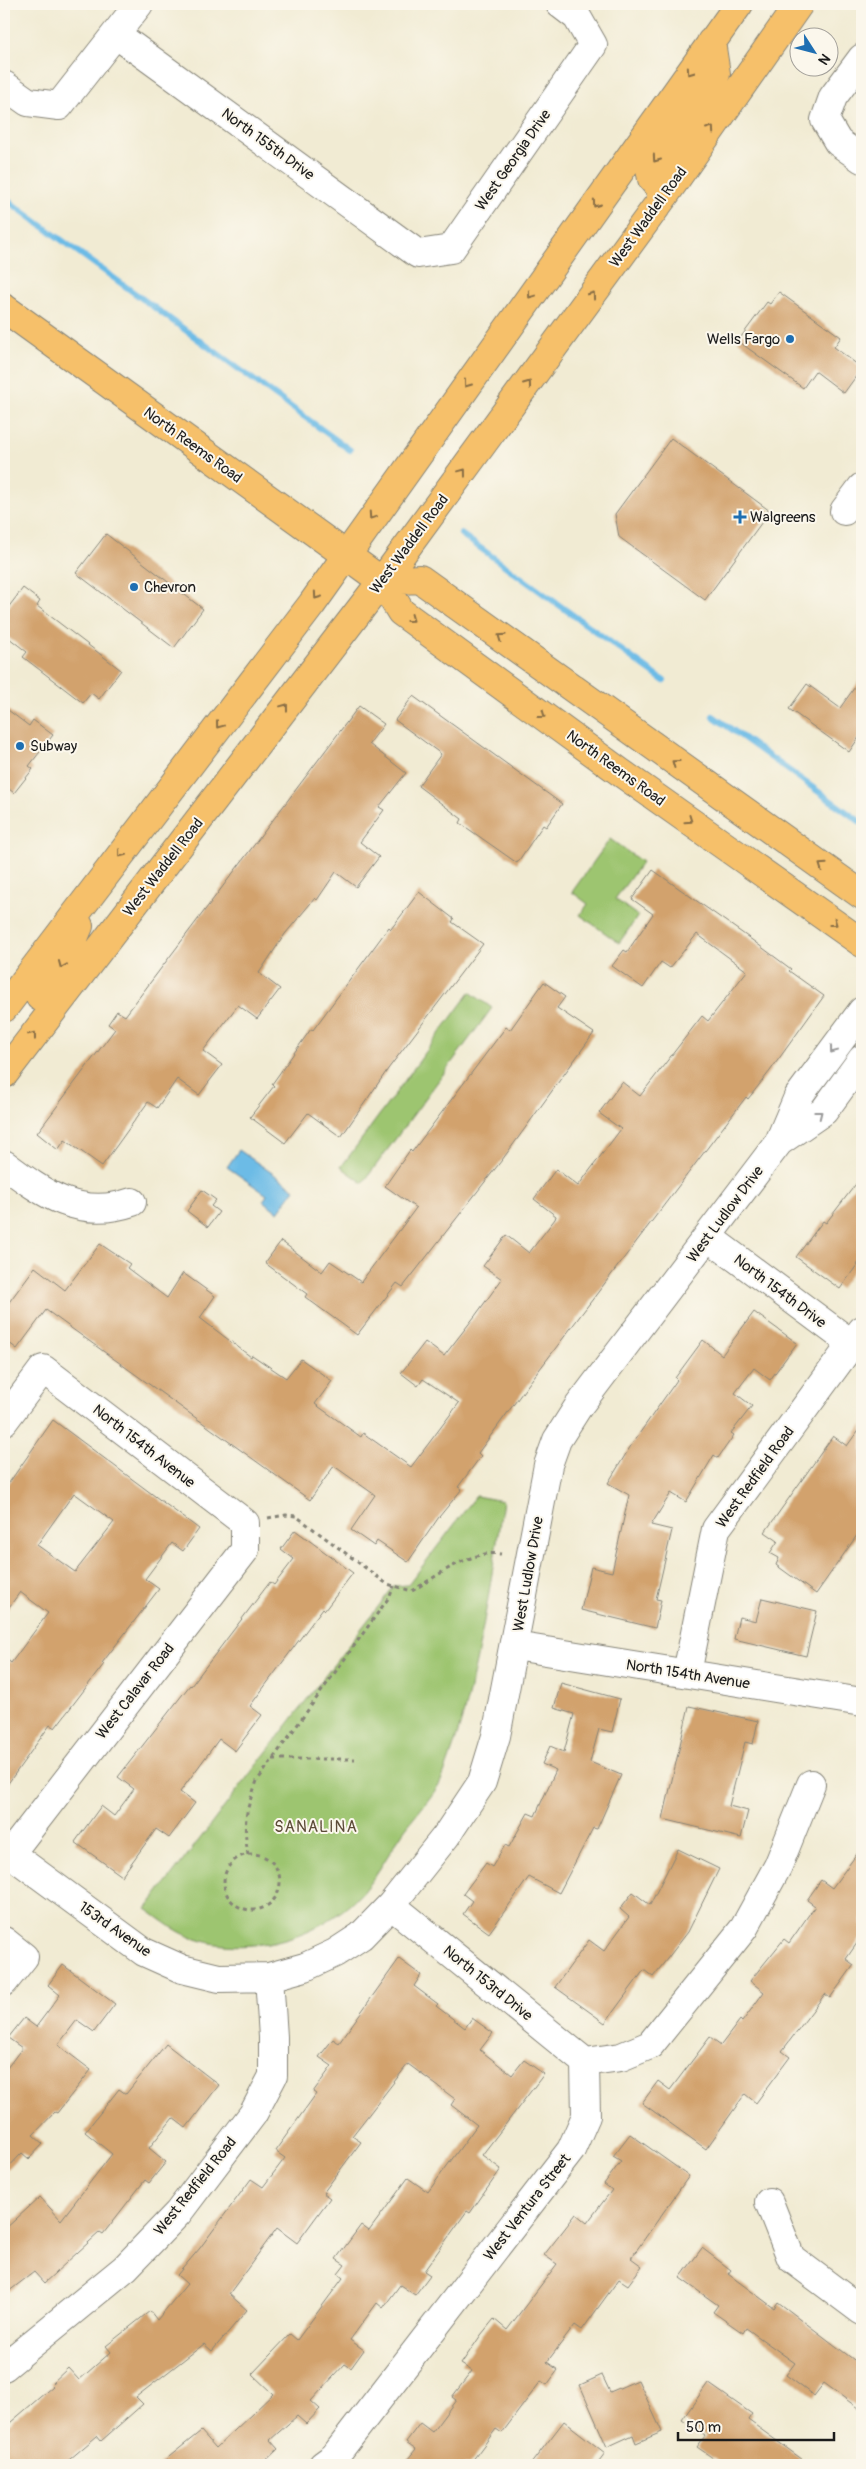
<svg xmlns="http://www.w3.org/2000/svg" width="866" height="2469" font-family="Pangolin,sans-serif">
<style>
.green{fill:#9dc570;stroke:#5c7046}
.water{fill:#6cbbe6;stroke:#446c81}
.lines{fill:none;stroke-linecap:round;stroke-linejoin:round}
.stream{stroke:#6cbbe6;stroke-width:6}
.building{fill:#d2a26d;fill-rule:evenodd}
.minor-casing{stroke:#868478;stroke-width:30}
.major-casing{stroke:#868478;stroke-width:30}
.path{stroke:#868478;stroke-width:3;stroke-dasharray:4 4;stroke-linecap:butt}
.minor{stroke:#fff;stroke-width:28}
.major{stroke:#f6c06b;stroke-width:28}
.oneway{stroke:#896e44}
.oneway2{stroke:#999}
.poi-dot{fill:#1f6fb2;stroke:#fbf7ec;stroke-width:2}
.labels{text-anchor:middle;stroke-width:4;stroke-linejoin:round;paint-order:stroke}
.street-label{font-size:15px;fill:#1c1c1c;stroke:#fbf7ec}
.poi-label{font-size:15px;fill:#1c1c1c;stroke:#fbf7ec;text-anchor:start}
.neighbourhood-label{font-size:16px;letter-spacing:1px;fill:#5c4b38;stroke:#fbf7ec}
</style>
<rect width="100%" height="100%" fill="#fbf7ec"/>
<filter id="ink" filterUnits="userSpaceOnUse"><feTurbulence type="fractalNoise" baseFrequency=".02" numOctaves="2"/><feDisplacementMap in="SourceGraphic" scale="10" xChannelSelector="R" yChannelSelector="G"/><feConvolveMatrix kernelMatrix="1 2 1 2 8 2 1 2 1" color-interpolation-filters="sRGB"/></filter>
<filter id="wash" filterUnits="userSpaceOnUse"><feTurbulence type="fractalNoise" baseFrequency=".0096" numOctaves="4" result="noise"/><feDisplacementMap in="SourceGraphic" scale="20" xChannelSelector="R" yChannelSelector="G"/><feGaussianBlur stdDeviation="1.12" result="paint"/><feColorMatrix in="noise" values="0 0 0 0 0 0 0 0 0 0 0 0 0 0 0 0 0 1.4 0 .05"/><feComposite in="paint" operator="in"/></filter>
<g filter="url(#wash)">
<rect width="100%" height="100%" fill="#f1ebd3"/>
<path class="green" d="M610,839L642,862L615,899L638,916L619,943L580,915L588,904L572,892Z
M470,992L492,1008L363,1183L341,1167Z
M476,1496L503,1501C489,1593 477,1687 444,1774C438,1792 412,1818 401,1835C386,1857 374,1882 355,1900C313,1940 238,1960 184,1934C171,1928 158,1917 146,1909L394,1586L408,1585Z"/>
<path class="water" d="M239,1150L295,1189L278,1212L263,1201L267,1195L227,1167Z"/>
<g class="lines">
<path class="stream" d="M4,198L350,450
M461,534L664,681
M713,716L862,823"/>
</g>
<g id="blocks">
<path class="building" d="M779,292L841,337L834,347L862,368L844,393L815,371L803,388L738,341L767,302L770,304Z
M671,438L770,511L705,600L619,537L615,514Z
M106,534L203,609L174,648L76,573Z
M23,588L40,601L37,606L121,670L99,699L91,693L83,703L23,657L27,652L4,634V613Z
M862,677V733L849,752L789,709L807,684L840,708Z
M413,696L562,804L546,827L543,825L517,863L460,823L462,819L418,786L441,754L395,720Z
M359,706L384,724L369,744L406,773L379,807L384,810L360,842L379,857L356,887L336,872L317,900L315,898L285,934L259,973L280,989L257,1019L238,1005L203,1051L222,1065L199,1095L177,1079L157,1108L148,1102L102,1166L65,1140L58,1150L37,1133L115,1029L108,1024L117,1011L125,1016Z
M4,707L29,726L33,720L53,735L29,766L33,769L14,793L4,785Z
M653,870L752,940L791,969L789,971L824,996L770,1071L748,1099L746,1097L533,1378L478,1453L481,1456L458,1487L462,1489L439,1517L408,1562L377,1541L374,1546L351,1530L375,1495L334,1466L310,1500L46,1310L17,1349L4,1339V1309L35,1267L65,1290L100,1244L130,1264L127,1268L167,1298L183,1273L215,1296L200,1318L251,1357L252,1355L286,1378L301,1359L332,1381L315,1404L361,1437L363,1433L411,1467L459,1403L423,1379L418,1386L401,1373L425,1342L444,1356L475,1316L502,1279L483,1266L506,1235L529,1253L555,1219L556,1216L534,1199L556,1169L578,1186L621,1129L599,1113L622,1082L640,1096L702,1016L708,1021L747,971L697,934L670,968L661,962L643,988L612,966L624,950L627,952L653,914L632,899Z
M419,892L454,919L452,922L483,944L388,1069L341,1137L308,1113L285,1143L250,1117L274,1086L272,1084L311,1029L313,1030L389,927L391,929Z
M544,982L565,997L557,1008L594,1033L502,1160L403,1287L397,1283L357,1335L305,1297L307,1294L265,1263L281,1241L322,1272L330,1261L361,1282L416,1208L385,1186L410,1150L412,1152L506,1027L510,1030Z
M862,1176V1258L840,1289L796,1257L823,1221L826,1223Z
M202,1190L216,1200L211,1206L219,1212L208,1227L187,1211Z
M754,1312L797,1343L770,1380L754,1368L735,1393L752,1406L731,1433L734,1435L718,1458L714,1455L686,1502L671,1493L651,1525L672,1530L656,1599L661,1600L655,1628L581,1610L591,1567L612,1572L629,1495L608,1483L632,1444L677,1380L675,1378L703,1340L722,1355Z
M53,1420L199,1529L183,1551L172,1543L145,1579L159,1589L102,1663L104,1664L55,1728L50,1725L4,1789V1657L11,1663L48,1613L20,1592L4,1614V1490ZM74,1493L114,1522L75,1572L37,1545Z
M862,1425V1528L816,1594L776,1565L779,1558L770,1553L778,1541L765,1532L833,1436L847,1446Z
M295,1530L353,1573L325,1610L323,1608L250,1706L262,1715L235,1751L219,1739L180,1792L195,1803L169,1838L156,1829L122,1876L75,1842L101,1806L114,1816L134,1789L118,1777L190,1685L191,1686L270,1582L274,1585L294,1559L281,1549Z
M762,1598L817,1611L806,1656L734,1639L739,1617L756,1621Z
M561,1683L620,1699L612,1732L599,1729L590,1762L621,1775L597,1829L593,1828L559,1893L529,1877L489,1933L463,1914L472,1901L463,1894L486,1863L492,1867L505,1845L509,1847L528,1813L535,1816L556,1770L542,1764L550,1746L564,1752L574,1714L554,1708Z
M689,1706L758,1721L753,1744L745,1742L729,1806L748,1811L741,1838L663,1819Z
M862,1847V1936L846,1959L854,1965L830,1998L825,1994L782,2051L790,2057L756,2103L745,2094L706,2149L642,2103L658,2081L670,2090L710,2037L721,2045L740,2020L742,2022L764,1992L750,1981L784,1939L789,1943L815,1906L807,1900L821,1880L832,1888Z
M678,1849L719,1869L688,1932L653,1977L644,1970L605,2023L555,1987L589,1940L604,1951L629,1917L620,1909L633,1892L650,1905Z
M399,1959L421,1975L414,1986L438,2004L436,2006L465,2028L472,2018L493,2033L480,2050L512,2075L524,2060L544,2074L482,2155L501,2169L470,2213L467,2211L424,2271L430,2275L415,2295L400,2285L383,2308L377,2303L350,2340L364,2350L351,2368L345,2364L311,2401L320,2409L306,2424L297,2416L270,2440L278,2449L261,2465H159L201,2431L216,2448L273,2394L252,2374L290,2334L297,2340L343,2278L338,2274L345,2265L336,2259L361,2225L369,2231L408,2178L428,2192L477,2125L451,2105L455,2099L408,2064L352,2136L361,2142L323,2193L330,2198L297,2243L277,2228L229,2294L247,2310L212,2351L204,2344L136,2397L143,2404L101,2441L97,2436L63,2465H4V2428L53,2386L51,2384L68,2368L79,2380L111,2352L106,2346L150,2311L157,2320L187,2284L177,2275L200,2248L251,2179L263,2187L285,2158L275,2151L316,2094L313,2092L332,2066L319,2057L333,2039L339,2043Z
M63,1965L115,2004L94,2032L77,2020L58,2045L91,2070L57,2113L55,2112L33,2135L43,2144L29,2159L22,2153L4,2172V2072L22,2048L8,2038L24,2018L36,2027L60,1995L48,1985Z
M166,2044L219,2085L186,2128L173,2118L149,2148L166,2162L149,2183L145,2180L103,2234L100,2232L44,2283L34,2272L4,2295V2230L40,2197L61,2220L112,2154L85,2132L119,2089L126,2094Z
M630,2134L689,2176L631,2258L642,2266L628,2285L619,2279L582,2330L575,2325L547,2362L558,2370L547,2385L541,2381L502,2433L496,2429L469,2465H403L416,2449L406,2442L420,2423L432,2432L456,2400L452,2397L472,2371L461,2364L481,2335L494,2319L507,2330L557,2264L544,2255L555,2241L576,2214L587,2223L612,2190L604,2184L621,2161L613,2156Z
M702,2248L731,2270L728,2274L774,2308L778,2302L862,2366V2411L824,2383L814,2396L786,2375L795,2363L746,2328L743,2333L713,2312L718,2305L680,2278Z
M602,2375L610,2392L638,2380L662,2432L636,2443L633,2435L607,2447L580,2385Z
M708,2383L752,2414L748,2420L810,2465H723L697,2447L705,2436L682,2420Z
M564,2421L605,2453L596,2465H530Z"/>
</g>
</g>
<g filter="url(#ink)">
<use href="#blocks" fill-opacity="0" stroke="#868478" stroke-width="1"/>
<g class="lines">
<g class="minor-casing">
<path id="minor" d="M117,35L418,254L451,249L593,45L577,17L560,4
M862,58L833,97L825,120L838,142L862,159
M4,85L28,102L59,106L139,4
M844,511L862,487
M779,1142L824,1111L862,1059
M4,1164C44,1194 79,1220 132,1202
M708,1237L852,1344
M4,1421L43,1369L245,1523V1550L10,1854
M515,1646L862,1702
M687,1673L716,1529L862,1330
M4,1849L144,1952L182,1969L219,1978L269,1977L305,1967L335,1953L361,1936L391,1905L446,1836L482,1782L496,1736L548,1465L557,1440L578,1407L779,1142L798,1097L862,1011
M391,1905L585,2062
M4,1941L24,1957L4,1982
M769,2202L791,2258L862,2311
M4,2367L125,2268L178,2213L253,2114L273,2076V2037L269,1977
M323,2465L334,2457L571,2150L586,2116L585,2062L621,2057L650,2045L744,1928L778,1866L811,1784"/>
</g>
<g class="major-casing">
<path id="major" d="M665,195L652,179L650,168L716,74L711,42
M4,308L382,581L401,612L620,772L862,943
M382,581L420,579L862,895
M40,997L59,974L79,926
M4,1008L312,604L739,4
M4,1074L382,581L665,195L799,4"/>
</g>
<path class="path" d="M268,1518L286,1515L296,1516L387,1584L412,1591C437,1576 472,1549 501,1554
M273,1759H355
M224 1882a28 28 0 1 1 56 0a28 28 0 1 1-56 0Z
M248,1855C243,1822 245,1813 257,1781L390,1596L394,1586"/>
<use href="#minor" class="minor"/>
<use href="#major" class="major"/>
</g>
<defs><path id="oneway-chevron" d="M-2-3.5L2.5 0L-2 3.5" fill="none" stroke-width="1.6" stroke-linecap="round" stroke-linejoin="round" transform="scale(1.25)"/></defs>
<g class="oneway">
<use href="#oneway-chevron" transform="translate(690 72) rotate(125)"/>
<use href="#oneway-chevron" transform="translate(711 129) rotate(-55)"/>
<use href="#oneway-chevron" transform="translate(656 159) rotate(125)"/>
<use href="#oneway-chevron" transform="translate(596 204) rotate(125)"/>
<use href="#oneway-chevron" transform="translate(531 295) rotate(126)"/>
<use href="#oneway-chevron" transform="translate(592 295) rotate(-54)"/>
<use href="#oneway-chevron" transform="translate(467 384) rotate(126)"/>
<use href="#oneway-chevron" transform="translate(528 384) rotate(-54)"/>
<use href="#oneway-chevron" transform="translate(463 472) rotate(-53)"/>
<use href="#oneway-chevron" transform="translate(372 516) rotate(124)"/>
<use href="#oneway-chevron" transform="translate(317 596) rotate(125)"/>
<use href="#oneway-chevron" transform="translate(411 619) rotate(36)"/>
<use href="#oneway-chevron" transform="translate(501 637) rotate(-145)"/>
<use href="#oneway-chevron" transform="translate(285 707) rotate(-53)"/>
<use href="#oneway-chevron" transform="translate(542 715) rotate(36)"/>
<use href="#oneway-chevron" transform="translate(219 725) rotate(127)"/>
<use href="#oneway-chevron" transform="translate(675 763) rotate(-144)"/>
<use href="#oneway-chevron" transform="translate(689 820) rotate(35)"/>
<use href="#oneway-chevron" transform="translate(121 854) rotate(128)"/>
<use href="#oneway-chevron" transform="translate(822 866) rotate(-145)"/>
<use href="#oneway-chevron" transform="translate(834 923) rotate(36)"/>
<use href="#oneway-chevron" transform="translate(62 965) rotate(113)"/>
<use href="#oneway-chevron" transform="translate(33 1035) rotate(-53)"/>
</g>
<g class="oneway2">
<use href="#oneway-chevron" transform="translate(833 1050) rotate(127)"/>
<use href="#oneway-chevron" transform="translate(819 1114) rotate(-38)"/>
</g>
</g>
<g class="poi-dot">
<circle cx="790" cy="339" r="5"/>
<path d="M737.5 509.5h5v5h5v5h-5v5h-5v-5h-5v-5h5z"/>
<circle cx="134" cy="587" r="5"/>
<circle cx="20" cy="746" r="5"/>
</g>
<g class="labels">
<g class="street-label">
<text transform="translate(268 144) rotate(36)" y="5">North 155th Drive</text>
<text transform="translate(513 160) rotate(-55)" y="5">West Georgia Drive</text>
<text transform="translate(648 217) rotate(-54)" y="5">West Waddell Road</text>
<text transform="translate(193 445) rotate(36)" y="5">North Reems Road</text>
<text transform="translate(409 544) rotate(-53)" y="5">West Waddell Road</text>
<text transform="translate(616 768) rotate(36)" y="5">North Reems Road</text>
<text transform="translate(163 867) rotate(-52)" y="5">West Waddell Road</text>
<text transform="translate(725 1214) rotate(-53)" y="5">West Ludlow Drive</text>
<text transform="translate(780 1291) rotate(37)" y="5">North 154th Drive</text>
<text transform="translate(144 1446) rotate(38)" y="5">North 154th Avenue</text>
<text transform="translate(755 1477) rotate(-54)" y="5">West Redfield Road</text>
<text transform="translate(528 1574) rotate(-80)" y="5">West Ludlow Drive</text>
<text transform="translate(688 1674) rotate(9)" y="5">North 154th Avenue</text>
<text transform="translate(135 1691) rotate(-52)" y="5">West Calavar Road</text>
<text transform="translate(115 1929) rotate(35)" y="5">153rd Avenue</text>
<text transform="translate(488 1983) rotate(39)" y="5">North 153rd Drive</text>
<text transform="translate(195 2186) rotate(-51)" y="5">West Redfield Road</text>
<text transform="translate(527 2207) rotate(-52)" y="5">West Ventura Street</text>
</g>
<g class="poi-label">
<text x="780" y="344" text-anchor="end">Wells Fargo</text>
<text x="750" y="522">Walgreens</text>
<text x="144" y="592">Chevron</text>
<text x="30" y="751">Subway</text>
</g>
<g class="neighbourhood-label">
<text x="316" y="1832">SANALINA</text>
</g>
</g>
<rect width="866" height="2469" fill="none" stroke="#fbf7ec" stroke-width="20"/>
<g transform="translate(814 52) rotate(126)"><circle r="24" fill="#fbf7ec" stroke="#a29f99"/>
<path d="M0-4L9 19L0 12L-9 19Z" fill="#1f6fb2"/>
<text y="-8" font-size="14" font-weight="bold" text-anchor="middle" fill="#1c1c1c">N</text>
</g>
<path d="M678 2432v8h156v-8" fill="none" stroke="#1c1c1c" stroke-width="2.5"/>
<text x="686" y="2432" font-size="15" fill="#1c1c1c" stroke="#fbf7ec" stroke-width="4" paint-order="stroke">50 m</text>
</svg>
